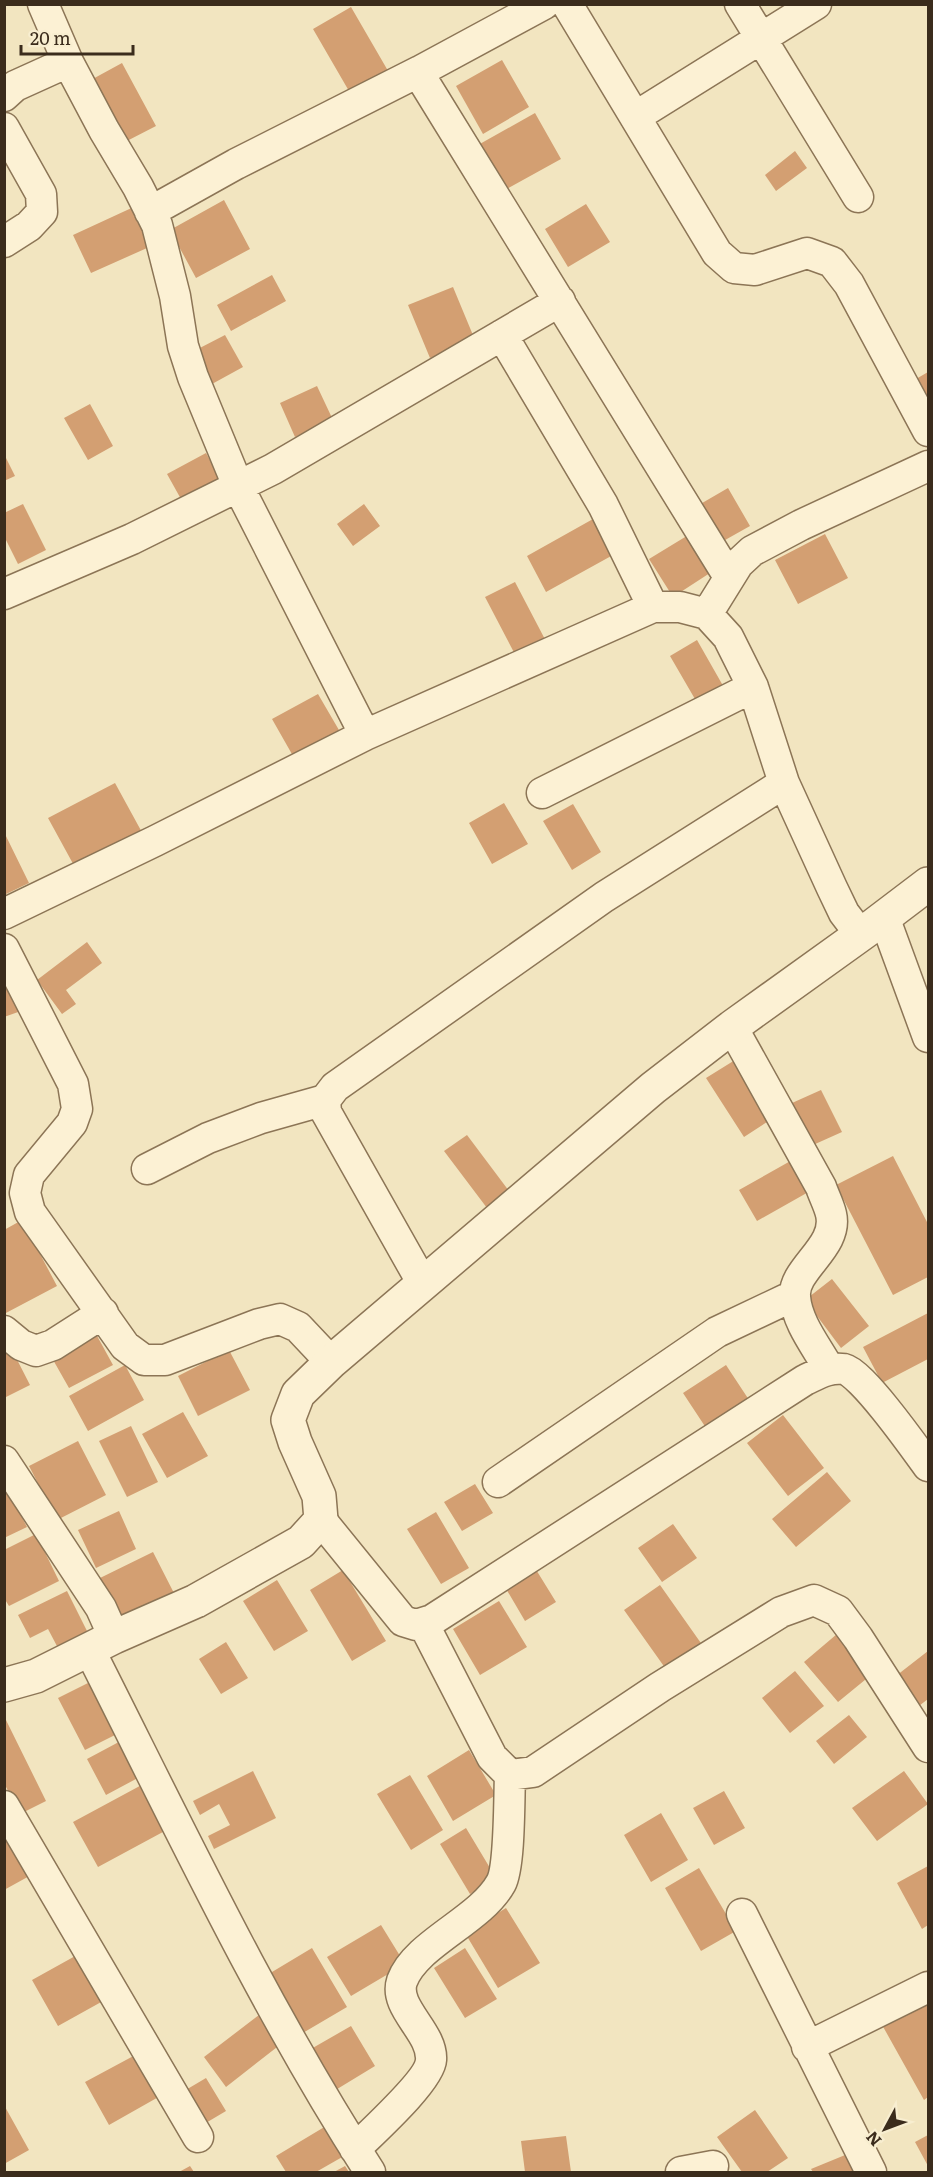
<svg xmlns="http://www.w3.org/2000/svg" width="933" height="2177" font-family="Literata,serif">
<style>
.building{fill:#d39f72}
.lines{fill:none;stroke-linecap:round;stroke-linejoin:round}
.minor-casing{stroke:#8c7556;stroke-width:33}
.tertiary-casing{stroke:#8c7556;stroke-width:36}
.minor{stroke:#fcf1d4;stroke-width:30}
.tertiary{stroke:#fcf1d4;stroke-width:33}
</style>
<rect width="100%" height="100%" fill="#f2e5c0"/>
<path class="building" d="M351,7L391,76L353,98L313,29Z
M502,60L529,107L483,134L456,86Z
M122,63L156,126L123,143L89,81Z
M535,113L561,159L503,191L478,145Z
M795,151L807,168L776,191L765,175Z
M224,200L250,249L196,278L170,230Z
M586,204L610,242L568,267L545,229Z
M138,205L156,244L91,273L73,235Z
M272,275L286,301L231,331L217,305Z
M453,287L475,340L430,358L408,305Z
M225,335L243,367L212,384L194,351Z
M928,372V404L916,379Z
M317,386L333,420L295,437L280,403Z
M90,404L113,446L88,460L64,418Z
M206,453L224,486L186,508L167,474Z
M4,454L15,476L4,481Z
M728,488L750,526L718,544L697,506Z
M23,504L46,550L18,564L4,536V513Z
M364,504L380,526L353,546L337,524Z
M593,519L613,555L546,592L527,556Z
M690,534L713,571L673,597L649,559Z
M825,534L848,578L798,604L775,560Z
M515,582L549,647L519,662L485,597Z
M697,640L726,691L699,706L670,656Z
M318,694L343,737L297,763L272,719Z
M115,783L144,836L77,871L48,818Z
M504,803L528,844L492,864L469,823Z
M573,804L601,852L572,870L543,821Z
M4,832L29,883L4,895Z
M87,942L102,963L66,990L76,1004L62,1014L37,980Z
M4,968L21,1011L4,1017Z
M735,1060L773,1118L744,1137L706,1078Z
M821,1090L842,1132L813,1145L792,1103Z
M467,1135L509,1191L487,1208L444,1151Z
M893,1156L928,1224V1277L893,1295L836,1185Z
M794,1159L812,1190L757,1221L739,1190Z
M22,1220L57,1286L4,1314V1230Z
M832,1279L869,1326L841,1348L805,1300Z
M928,1313V1359L882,1383L863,1347Z
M96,1334L113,1365L69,1388L52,1358Z
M7,1340L30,1385L4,1398V1341Z
M229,1350L250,1390L198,1416L178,1376Z
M125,1365L144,1400L88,1431L69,1396Z
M726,1365L753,1406L710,1434L683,1393Z
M183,1412L208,1456L167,1478L142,1434Z
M783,1415L824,1468L788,1496L747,1443Z
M131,1426L158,1482L127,1497L99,1441Z
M78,1441L106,1495L57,1520L29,1466Z
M827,1472L851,1501L796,1547L772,1519Z
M4,1483L27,1527L4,1538Z
M475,1484L493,1513L462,1531L444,1502Z
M119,1511L136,1549L96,1568L78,1530Z
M436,1512L469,1568L441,1584L407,1529Z
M673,1524L697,1558L662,1582L638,1548Z
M36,1534L59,1581L9,1606L4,1598V1550Z
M153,1552L177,1599L124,1626L100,1578Z
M535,1568L556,1602L525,1621L505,1587Z
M343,1570L386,1641L352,1661L310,1590Z
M277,1580L308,1631L274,1651L243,1601Z
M660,1585L703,1646L668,1672L624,1610Z
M67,1591L88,1633L58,1648L48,1629L30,1638L18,1615Z
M499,1601L527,1647L480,1675L453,1629Z
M837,1634L871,1675L838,1702L804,1662Z
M226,1642L248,1678L221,1694L199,1659Z
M928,1651V1699L915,1709L892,1679Z
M795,1671L824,1706L790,1733L762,1698Z
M94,1680L121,1732L85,1750L58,1698Z
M849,1715L867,1737L834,1764L816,1741Z
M4,1716L46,1801L20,1814L4,1783Z
M130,1736L149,1772L106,1795L87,1759Z
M469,1750L496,1795L453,1821L427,1776Z
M253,1771L276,1818L214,1849L208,1836L230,1825L219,1804L200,1815L193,1801Z
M904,1771L928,1804L877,1841L852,1808Z
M410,1775L443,1830L411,1850L377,1794Z
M149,1781L174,1826L98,1867L73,1822Z
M724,1791L745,1828L714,1845L693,1808Z
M661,1813L688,1860L651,1882L624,1835Z
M4,1825L33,1874L4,1890Z
M466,1828L496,1878L470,1894L440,1844Z
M928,1866V1925L922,1929L897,1883Z
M699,1868L736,1931L701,1951L665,1888Z
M506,1908L540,1963L498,1988L465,1933Z
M381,1925L405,1964L351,1996L327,1957Z
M312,1948L347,2007L296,2037L262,1978Z
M465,1948L497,1999L465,2018L434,1968Z
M77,1955L103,2001L58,2026L32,1980Z
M925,1998L928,2004V2097L924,2100L881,2023Z
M259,2015L281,2044L226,2087L204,2057Z
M351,2026L375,2066L329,2094L304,2053Z
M139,2053L162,2095L109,2125L85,2082Z
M206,2078L226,2111L199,2127L179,2094Z
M4,2105L29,2150L4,2164Z
M755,2110L788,2158L767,2172H742L717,2137Z
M326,2126L344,2156L316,2172H286L276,2156Z
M928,2135V2166L915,2142Z
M566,2136L571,2172H525L521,2141Z
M850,2153L858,2172H813L811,2169Z
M190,2166L194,2172H179Z
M345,2166L349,2172H334Z"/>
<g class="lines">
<g class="minor-casing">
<path id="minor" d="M43,4L68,62L104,130L138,187L157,225L175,296L183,346L193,377L238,486L365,735
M544,4L422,70L419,74L729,577
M567,4L717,253L734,268L755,270L807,253L832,262L849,284L928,431
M740,4L858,197
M4,96L15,86L68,62
M635,117L816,4
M4,128L41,194L42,212L29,226L4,242
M150,212L236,164L420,71
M502,335L603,505L653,607
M4,594L132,539L273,469L560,301
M707,614L738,564L752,551L801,525L928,466
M542,793L753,687
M4,914L155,841L365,735L653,607H680L707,614L728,637L753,687L784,783L832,888L844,913L860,934
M884,917L928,1037
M4,949L73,1084L77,1109L72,1123L29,1175L25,1193L30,1212L125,1346L144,1360H165L259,1324L280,1319L298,1327L331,1362
M732,1027L821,1187C824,1196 829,1205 831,1214C839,1247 792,1269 795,1297C797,1323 817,1347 829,1369
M147,1169L208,1138L261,1118L325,1100
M423,1284L326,1112L325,1100L335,1087L604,897L784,783
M4,1331L21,1345L36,1351L53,1345L103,1313
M4,1461L101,1608L114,1637
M498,1482L717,1332L795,1295
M321,1520L403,1621L416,1625L432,1620L805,1380C818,1374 829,1367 844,1369C862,1373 915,1448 928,1466
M423,1623L492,1757L510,1775L533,1772L660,1687L781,1612L814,1600L838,1611L858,1638L928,1747
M90,1651C179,1827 263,2006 370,2172
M4,1806L198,2137
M742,1914L871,2172
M807,2047L928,1987
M355,2149C371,2133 430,2080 431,2060C433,2032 393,2008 402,1981C416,1943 480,1921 501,1883C510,1866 509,1798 510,1775
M681,2172L713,2166"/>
</g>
<g class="tertiary-casing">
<path id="tertiary" d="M4,1685L36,1676L114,1637L196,1601L301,1542L321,1520L319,1496L295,1442L288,1420L298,1394L331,1362L653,1088L732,1027L874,925L928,884"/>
</g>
<use href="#minor" class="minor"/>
<use href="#tertiary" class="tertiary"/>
</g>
<rect width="933" height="2177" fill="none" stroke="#3b2c1c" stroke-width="12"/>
<g transform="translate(885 2129) rotate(229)" stroke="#f8eed0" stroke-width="4.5" paint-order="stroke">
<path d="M0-4.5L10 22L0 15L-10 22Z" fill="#3b2c1c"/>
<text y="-9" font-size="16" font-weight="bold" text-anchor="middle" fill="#3b2c1c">N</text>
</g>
<path d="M21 45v9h112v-9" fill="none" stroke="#3b2c1c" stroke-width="3"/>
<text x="30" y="45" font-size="18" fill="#3b2c1c" stroke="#f8eed0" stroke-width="4.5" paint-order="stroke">20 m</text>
</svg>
